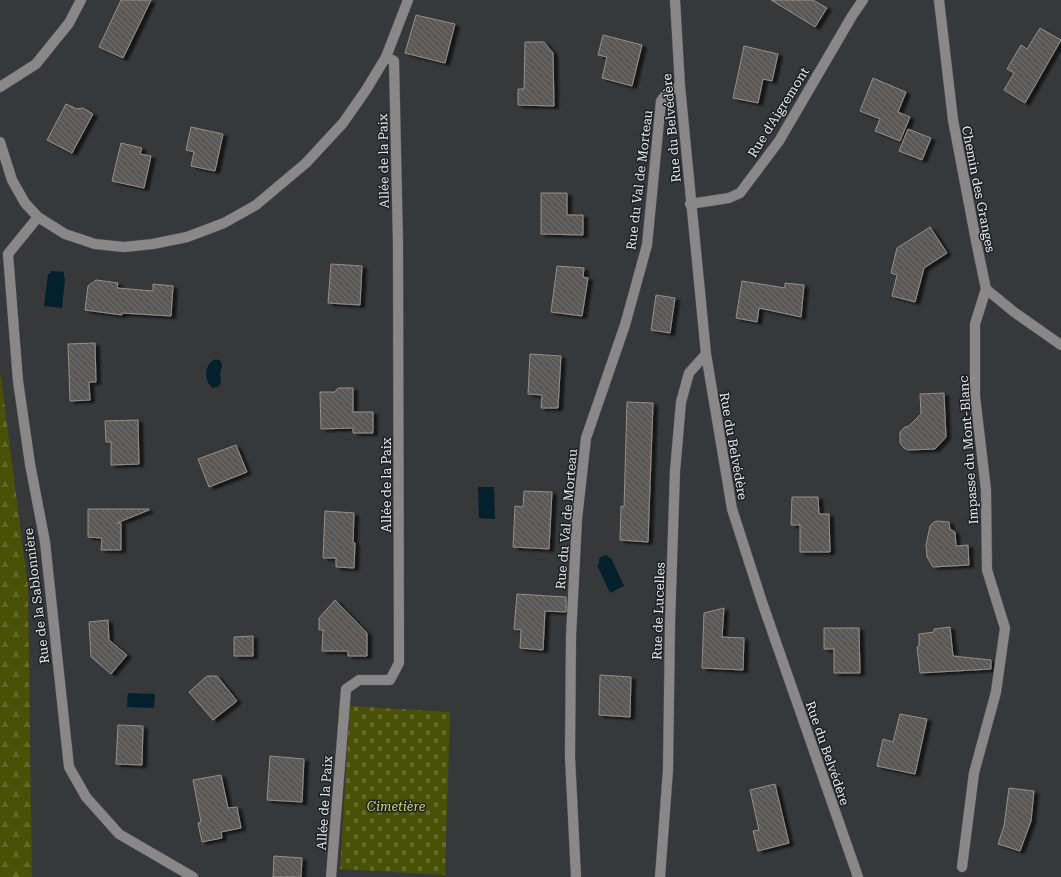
<svg xmlns="http://www.w3.org/2000/svg" width="1061" height="877" font-family="'Roboto Serif',serif">
<style>
.forest{fill:url(#forest-firs)}
.cemetery{fill:url(#cemetery-stones)}
.water{fill:#03202c}
.building{fill:url(#building-back-hatch);stroke:#938f8d;filter:url(#shadow)}
.lines{fill:none;stroke-linecap:round;stroke-linejoin:round}
.minor-casing{stroke:#525456;stroke-width:11}
.minor{stroke:#898787;stroke-width:10}
.labels{text-anchor:middle;stroke-width:3;stroke-linejoin:round;paint-order:stroke}
.street-label{font-size:13px;fill:#e8e9eb;stroke:#1e1f20}
.park-label{font-size:13px;font-style:italic;fill:#cad96e;stroke:#1e1f20}
</style>
<defs>
<pattern id="forest-firs" width="22" height="20" patternUnits="userSpaceOnUse"><rect width="22" height="20" fill="#495107"/><path d="M5 1l3.5 6h-7zM16 11l3.5 6h-7z" fill="#636a2b"/></pattern>
<pattern id="cemetery-stones" width="16" height="16" patternUnits="userSpaceOnUse"><rect width="16" height="16" fill="#495107"/><path d="M2 7V4a2 2 0 0 1 4 0v3zM10 15v-3a2 2 0 0 1 4 0v3z" fill="#636a2b"/></pattern>
<pattern id="building-back-hatch" width="6" height="6" patternUnits="userSpaceOnUse"><rect width="6" height="6" fill="#5c5857"/><path d="M-1 5l2 2M0 0l6 6M5-1l2 2" fill="none" stroke="#73706f"/></pattern>
<filter id="shadow"><feDropShadow dx="4.5" dy="2.5" stdDeviation="1" flood-color="#0009"/></filter>
</defs>
<rect width="100%" height="100%" fill="#36383a"/>
<path class="forest" d="M0,370L28,587L32,877H0Z"/>
<path class="cemetery" d="M350,706L450,712L445,875L340,869Z"/>
<path class="water" d="M51,271L64,272V277L65,278L62,308L44,306L48,274H50Z
M216,359L221,361L222,365L220,374L221,383L218,387L213,388C203,381 204,363 216,359Z
M478,487H494L495,519L479,518Z
M607,555L609,558H611L624,586L610,593L597,565L599,564V559L602,556Z
M128,693L155,694L154,708L127,707Z"/>
<path class="building" d="M121,0H151L123,58L99,47Z
M771,0H813L827,8L815,27Z
M416,15L455,24L445,63L405,53Z
M1040,28L1061,40L1025,103L1004,90L1014,73L1007,69L1021,45L1027,49Z
M603,35L642,45L632,86L602,78L607,57L598,55Z
M525,42H544L553,53L554,106L518,105V89H524Z
M744,46L778,54L772,81L763,79L758,103L733,98Z
M873,78L906,92L898,112L910,117L900,141L875,131L880,119L860,111Z
M66,104L77,109L83,108L93,114L72,153L47,140Z
M191,127L223,134L215,171L191,166L194,152L186,150Z
M908,129L931,138L922,160L899,151Z
M121,143L142,148L140,154L151,156L144,188L112,181Z
M541,193H567V215H583V235L541,234Z
M930,227L947,253L924,268L915,302L892,296L897,275L891,273L897,248Z
M331,264L362,266L360,305L328,303Z
M557,266L584,268L583,277L588,278L582,316L551,312Z
M96,280L118,283L117,288L153,291V284L173,286L171,316L122,313V315L85,310L88,286Z
M742,281L785,288V283L804,285L801,317L759,308L757,322L736,318Z
M656,295L675,298L670,333L651,330Z
M95,343L96,382H89L90,400L70,401L68,344Z
M530,354L561,356L558,408H541L542,395L528,394Z
M338,388H353V412H373V433H353V428L321,429L320,392H335Z
M944,393L946,437L935,449L908,450L904,448L900,443V432L905,427L909,426L921,414L920,394Z
M627,402L653,403L648,542L620,540L621,506L624,507Z
M138,420L139,464L111,465V442H106L105,421Z
M236,445L247,472L209,487L198,459Z
M524,491L552,492L549,549L513,547L515,506L523,507Z
M792,497H818L819,514H829L830,552H800V525H791Z
M88,509H149V510L117,523H121V550H101L102,538L88,537Z
M325,511L354,513L353,543H355L354,568L336,567V558H323Z
M937,521L949,522L950,529L955,532L956,546L968,545L969,565L933,567L927,557L926,545L930,526L934,522Z
M517,594L566,597V612L545,611L543,650L520,648L521,630L514,629Z
M335,600L367,633V656H348V651H322L323,630H319V618Z
M724,608L722,637L744,638L743,670L702,668L704,613Z
M108,620L109,640L127,655L111,674L91,657L89,622Z
M950,627L953,656L991,660V669L920,673L917,647L919,646V634L934,632V629Z
M824,628H859L860,673H834V649H824Z
M253,636V656H234V637Z
M600,675L631,677L630,717L599,715Z
M207,676H217L237,701L213,720L189,692Z
M900,714L927,719L915,774L877,766L883,739L893,742Z
M118,725L143,726L142,765L116,764Z
M270,756L304,759L302,802L267,800Z
M221,775L228,808L237,807L241,828L221,832L222,838L202,842L198,823L201,822L193,780Z
M775,784L789,843L758,851L753,831L759,830L750,790Z
M1009,788L1034,791L1031,821L1020,851L998,844L1004,826Z
M274,856L302,858L301,877H273Z"/>
<g class="lines">
<g class="minor-casing">
<path id="minor" d="M675,0L680,86L706,354L732,509L763,605L858,877
M939,0L953,120L977,246L986,289L1014,312L1061,345
M0,87L36,64L69,23L81,0
M0,142L12,180L25,203L38,217L65,234L95,244L124,247L153,244L187,237L224,223L256,205L306,163L343,123L366,90L386,57L408,0
M690,204L729,198L740,193L779,141L852,16L863,0
M8,254L18,381L30,464L45,542L69,767L86,797L119,834L193,877
M8,254L38,217
M962,867L974,773L996,692L1005,628L987,570L986,490L975,396V324L986,289
M331,877L346,689L359,680H390L399,663L398,243L394,61L386,57
M576,877L570,757L571,636L577,519L586,438L625,325L647,245L661,101L668,92L680,86
M660,877L668,770L670,624L675,471L681,402L689,373L706,354"/>
</g>
<use href="#minor" class="minor"/>
</g>
<g class="labels">
<g class="street-label">
<text transform="translate(778 112) rotate(-58)" y="5">Rue d'Aigremont</text>
<text transform="translate(671 128) rotate(-95)" y="5">Rue du Belvédère</text>
<text transform="translate(383 161) rotate(-91)" y="5">Allée de la Paix</text>
<text transform="translate(639 180) rotate(-83)" y="5">Rue du Val de Morteau</text>
<text transform="translate(979 189) rotate(79)" y="5">Chemin des Granges</text>
<text transform="translate(734 446) rotate(80)" y="5">Rue du Belvédère</text>
<text transform="translate(968 450) rotate(-94)" y="5">Impasse du Mont-Blanc</text>
<text transform="translate(386 485) rotate(-90)" y="5">Allée de la Paix</text>
<text transform="translate(566 519) rotate(-85)" y="5">Rue du Val de Morteau</text>
<text transform="translate(36 596) rotate(-97)" y="5">Rue de la Sablonnière</text>
<text transform="translate(658 611) rotate(-88)" y="5">Rue de Lucelles</text>
<text transform="translate(828 753) rotate(71)" y="5">Rue du Belvédère</text>
<text transform="translate(324 803) rotate(-86)" y="5">Allée de la Paix</text>
</g>
<g class="park-label">
<text x="396" y="811">Cimetière</text>
</g>
</g>
</svg>
